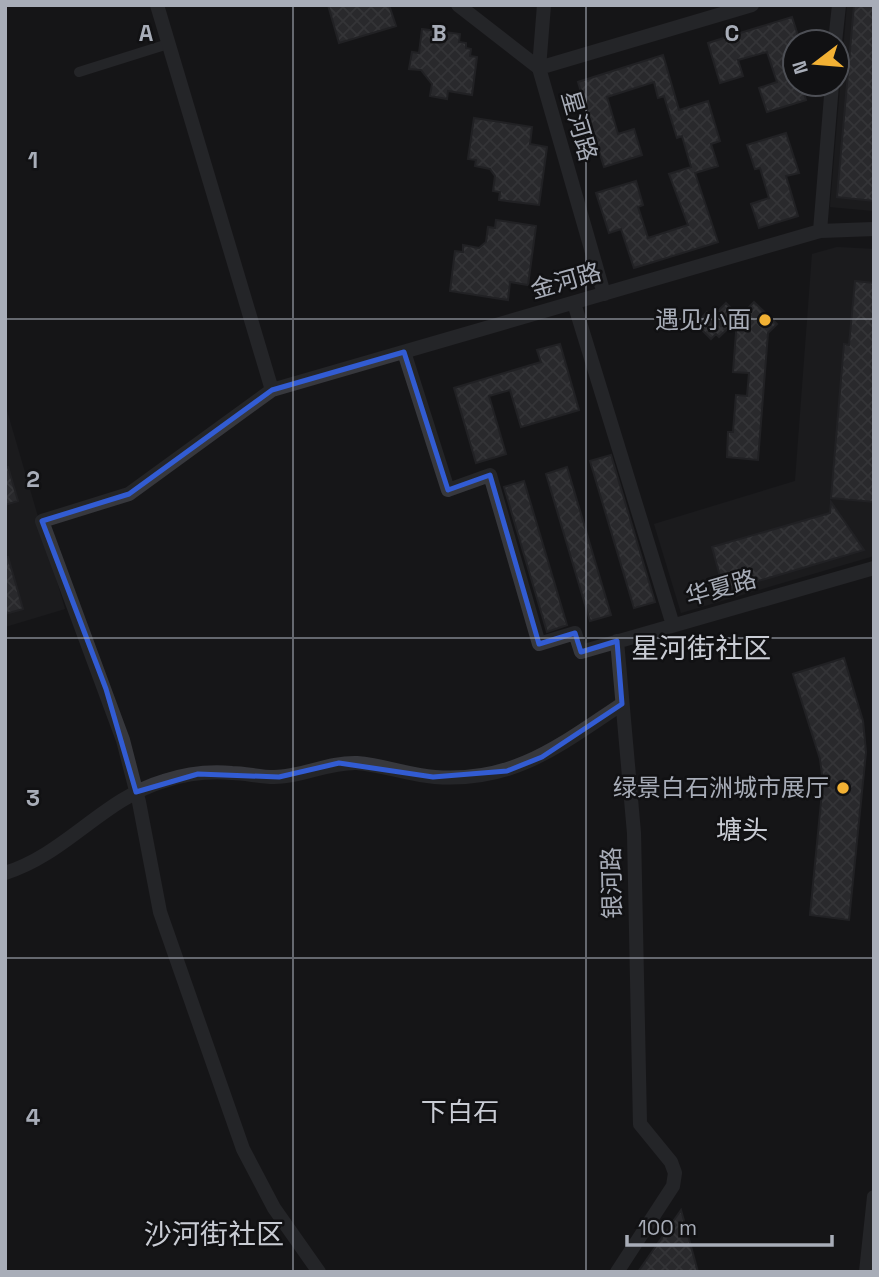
<svg xmlns="http://www.w3.org/2000/svg" width="879" height="1277" font-family="'Space Grotesk','Noto Sans SC',sans-serif">
<style>
.built{fill:#222225}
.building{fill:url(#building-cross-hatch);stroke:#303034;stroke-width:2}
.lines{fill:none;stroke-linecap:round;stroke-linejoin:round}
.pedestrian{stroke:#37383d;stroke-width:10}
.minor{stroke:#37383d;stroke-width:14}
.marked{fill:none;stroke:#325cd3;stroke-width:5;stroke-linejoin:round}
.grid{fill:none;stroke:#a8adb8;stroke-width:2;stroke-opacity:0.55}
.poi-dot{fill:#f2b134;stroke:#111113;stroke-width:2.5}
.labels{text-anchor:middle;stroke-width:5;stroke-linejoin:round;paint-order:stroke}
.street-label{font-size:24px;fill:#a8adb8;stroke:#111113}
.poi-label{font-size:24px;fill:#a8adb8;stroke:#111113;text-anchor:end}
.neighbourhood-label{font-size:26px;fill:#c9ccd4;stroke:#111113}
.quarter-label{font-size:28px;fill:#c9ccd4;stroke:#111113}
.grid-label{font-size:23px;text-anchor:middle;font-weight:bold;fill:#a8adb8;stroke:#111113;stroke-width:5;stroke-linejoin:round;paint-order:stroke}
</style>
<defs>
<pattern id="building-cross-hatch" width="8" height="8" patternUnits="userSpaceOnUse" patternTransform="scale(1.75)"><rect width="8" height="8" fill="#404145"/><path d="M0 0l8 8M0 8l8-8" fill="none" stroke="#595a5e"/></pattern>
</defs>
<rect width="100%" height="100%" fill="#161618"/>
<path class="built" d="M847,5H874V211L830,207Z
M837,247L874,249V556L681,613L654,524L795,481L812,254Z
M5,404L65,609L5,627Z"/>
<path class="building" d="M328,5H389L396,26L339,43Z
M854,5H874V201L837,197Z
M792,17L800,42H795V84H801L806,100L767,112L759,88L777,82L767,52L738,60L743,76L720,83L708,43Z
M422,29L460,34L459,42L466,43V48L471,49L470,56L477,57L472,95L448,91L447,99L430,96L432,84L421,70L409,69L412,52L419,53Z
M663,55L679,110L708,101L720,141L711,144L718,166L695,173L718,242L634,268L621,229L609,233L596,193L636,181L643,205L638,207L648,238L688,225L669,174L691,167L682,136L677,138L664,96L658,98L654,82L607,97L618,134L634,129L642,155L604,167L578,82Z
M474,118L532,127L530,144L547,147L539,205L499,200L500,192L493,191L495,176L490,169L475,166L476,160L468,159Z
M786,133L799,173L786,176L798,216L759,228L751,204L769,198L760,168L755,169L747,145Z
M496,220L536,226L528,285L510,282L508,300L450,291L455,251L463,252V245L479,248L486,242L488,227L495,228Z
M855,281L874,283V502L831,498L844,344L849,345Z
M754,302L777,324L768,333L758,460L727,457L728,432H733L736,395L747,396L749,373L733,372L737,320Z
M726,303L740,317L719,337L716,334L711,339L696,324L707,312L712,317Z
M560,344L579,410L521,427L510,390L489,396L506,454L476,463L454,388L541,362L537,350Z
M611,455L655,602L634,608L590,461Z
M8,467L18,501L5,505V468Z
M567,467L611,615L590,621L546,474Z
M524,481L567,625L547,632L504,487Z
M831,502L864,550L724,591L712,547L830,513Z
M5,557H8L23,609L5,614Z
M844,658L863,721L866,752L849,920L810,915L823,782L820,759L793,674Z
M681,1210L698,1272H638Z"/>
<g class="lines">
<path class="pedestrian" d="M79,72L168,44"/>
<path class="minor" d="M157,5L272,390
M458,5L539,68L604,294
M544,5L539,68L752,5
M835,42L839,5
M820,231L832,84
M574,303L673,625
M404,352L448,490L490,475L539,644L575,633L581,652L874,568
M5,873C66,854 103,799 164,781C185,774 210,771 232,773C246,773 259,777 274,777C302,777 328,762 357,763C383,765 409,775 435,777C514,783 560,745 622,704
M319,1272L274,1208L243,1149L160,912L139,802L123,740L42,521L129,494L272,390L820,231L874,229
M617,1272L673,1186L675,1173L671,1162L640,1124L634,833L617,641
M866,1272L874,1197"/>
</g>
<path d="M0 0H879V1277H0ZM404,352L448,490L490,475L539,644L575,633L581,652L617,641L622,704L542,757L507,771L433,777L339,763L279,777L198,774L136,792L106,689L42,521L129,494L272,390Z" fill="#161618" fill-opacity=".55" fill-rule="evenodd"/>
<path class="marked" d="M404,352L448,490L490,475L539,644L575,633L581,652L617,641L622,704L542,757L507,771L433,777L339,763L279,777L198,774L136,792L106,689L42,521L129,494L272,390Z"/>
<path class="grid" d="M293,5V1272M586,5V1272M5,319H874M5,638H874M5,958H874"/>
<g class="poi-dot">
<circle cx="765" cy="320" r="7"/>
<circle cx="843" cy="788" r="7"/>
</g>
<g class="labels">
<g class="street-label">
<text transform="translate(579 126) rotate(74)" y="8">星河路</text>
<text transform="translate(566 281) rotate(-16)" y="8">金河路</text>
<text transform="translate(721 588) rotate(-16)" y="8">华夏路</text>
<text transform="translate(612 883) rotate(-91)" y="8">银河路</text>
</g>
<g class="poi-label">
<text x="751" y="328">遇见小面</text>
<text x="829" y="796">绿景白石洲城市展厅</text>
</g>
<g class="neighbourhood-label">
<text x="742" y="839">塘头</text>
<text x="460" y="1121">下白石</text>
</g>
<g class="quarter-label">
<text x="701" y="658">星河街社区</text>
<text x="214" y="1244">沙河街社区</text>
</g>
</g>
<g class="grid-label">
<text x="146" y="41">A</text>
<text x="439" y="41">B</text>
<text x="732" y="41">C</text>
<text x="33" y="168">1</text>
<text x="33" y="487">2</text>
<text x="33" y="806">3</text>
<text x="33" y="1125">4</text>
</g>
<rect width="879" height="1277" fill="none" stroke="#a8adb8" stroke-width="14"/>
<g transform="translate(816 63) rotate(254)"><circle r="33" fill="#111113" stroke="#4d4f55" stroke-width="2"/>
<path d="M0-5L12 26L0 18L-12 26Z" fill="#f2b134"/>
<text y="-10" font-size="19" font-weight="bold" text-anchor="middle" fill="#a8adb8">N</text>
</g>
<path d="M627 1235v10h205v-10" fill="none" stroke="#a8adb8" stroke-width="3.5"/>
<text x="638" y="1235" font-size="21" fill="#a8adb8" stroke="#111113" stroke-width="5" paint-order="stroke">100 m</text>
</svg>
